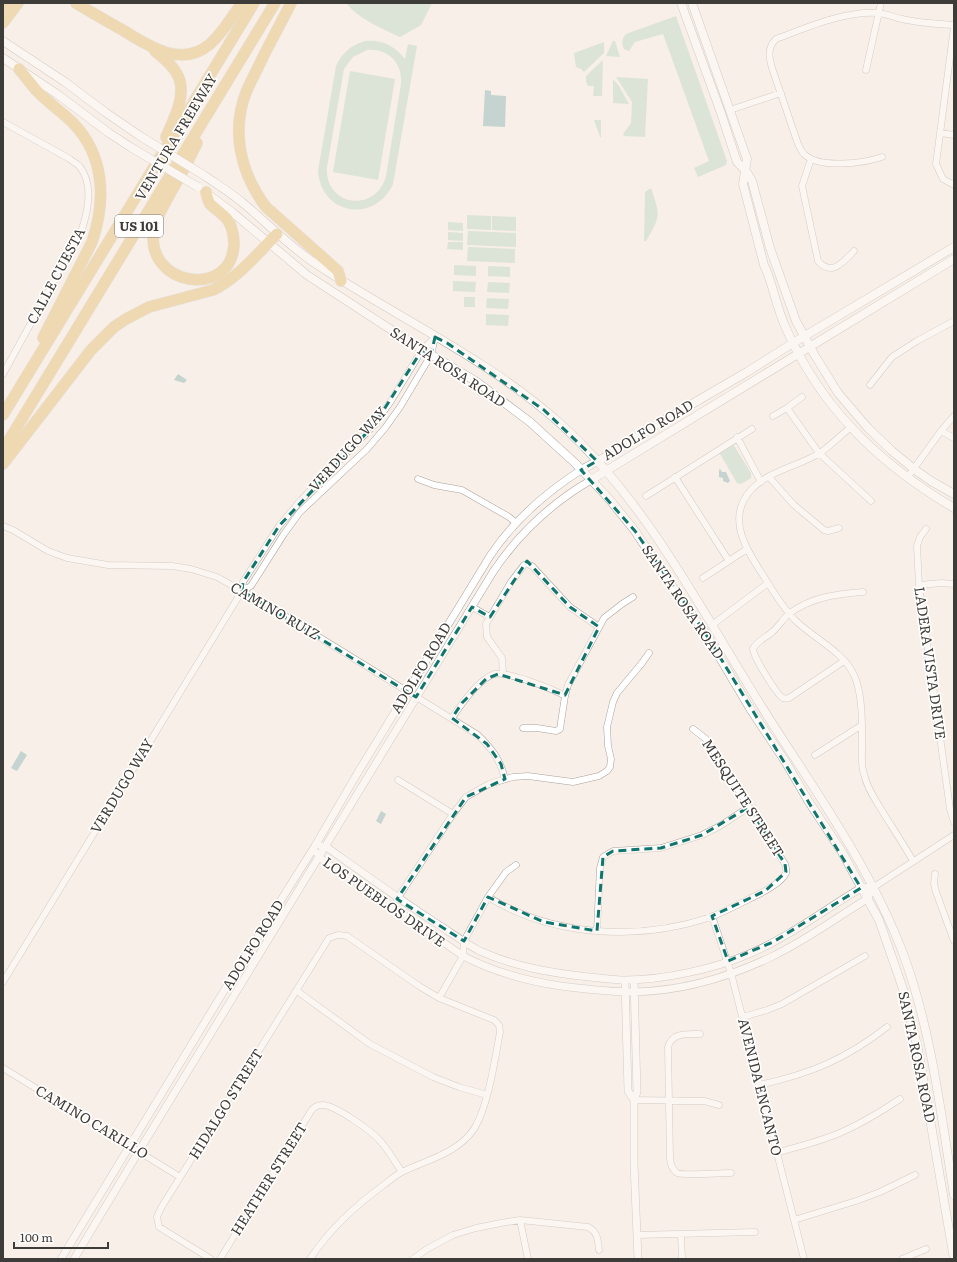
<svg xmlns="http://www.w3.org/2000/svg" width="957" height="1262" font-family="Literata,serif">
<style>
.green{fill:#bad8c4;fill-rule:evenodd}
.water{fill:#88b2b5}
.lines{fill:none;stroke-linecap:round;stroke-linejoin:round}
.minor-casing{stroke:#a9a29b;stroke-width:7}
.tertiary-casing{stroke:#a9a29b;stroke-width:8}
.secondary-casing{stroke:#a9a29b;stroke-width:9}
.motorway-casing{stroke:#d1d0cf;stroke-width:12}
.minor{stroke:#fff;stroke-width:6}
.tertiary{stroke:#fff;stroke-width:7}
.secondary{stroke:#fff;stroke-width:8}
.motorway{stroke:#e5bf74;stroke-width:11}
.secondary-bridge-casing{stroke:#a9a29b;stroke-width:9;stroke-linecap:butt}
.secondary-bridge{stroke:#fff;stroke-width:8}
.marked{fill:none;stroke:#0f766e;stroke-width:3;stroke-dasharray:8 5;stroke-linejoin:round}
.labels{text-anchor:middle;stroke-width:3.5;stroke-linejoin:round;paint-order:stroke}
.shield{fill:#fffefc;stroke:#787674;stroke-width:1}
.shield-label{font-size:13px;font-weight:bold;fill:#3e3c39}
.street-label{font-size:14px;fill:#3e3c39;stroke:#fffefc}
</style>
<rect width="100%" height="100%" fill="#f7efe8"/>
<path class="green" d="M346,3H432L421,25L400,37C381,28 360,20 346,3Z
M676,16L727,161L726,165L698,177L694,168L709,161L663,34L635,42L629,51L624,49C621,44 622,38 626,34Z
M365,41C382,39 395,46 405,59L408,44L417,46L393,184C375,224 321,215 318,171L336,66C342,53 351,45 365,41ZM367,50C388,48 403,63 401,84L386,176C376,214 324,206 327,167L344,69L353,57Z
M613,41H615L620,57L606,56Z
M604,42V53L584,72L581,69L576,67L574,53Z
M603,60L602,96H593L594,86H588L586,82V76Z
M350,71L395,79L378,180L333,172Z
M616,77L648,79L645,137L624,136L623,134L631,123L632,102Z
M613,79L619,86L629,104L613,103Z
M594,120H601V137H600Z
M651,188C660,215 661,216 646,241H644L645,192Z
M467,215L491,216V230L467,229Z
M492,216L516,217V231L492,230Z
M448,222L463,223V231L448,230Z
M468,231L516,233V247L467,245Z
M448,232L463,233V241L448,240Z
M448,242H463V250L447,249Z
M468,247L515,249V263L467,261Z
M454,265L476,266V276L454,275Z
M488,266L510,267V277L488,276Z
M453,281L476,282L475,292L453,291Z
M488,282L510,283L509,293L487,292Z
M464,297H475V307H464Z
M487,298L509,299L508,309L486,308Z
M486,314L509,315L508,326L486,325Z
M733,444L751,473V478L741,484L737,483L719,452Z"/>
<path class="water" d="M485,90L491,91V95L506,96L505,127L483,126Z
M178,374L187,380L184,383L174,380Z
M720,469L722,472H726L730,481L728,483L723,481V478L719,477V470Z
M21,751L27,755L17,771L11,768Z
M381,811L386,814L381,824L376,821Z"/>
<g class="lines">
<g class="minor-casing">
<path id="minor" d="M954,27L936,164L943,179L952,184L954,183
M866,70L881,3
M730,110L781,93
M3,122L70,159C73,162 78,164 80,167C94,185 88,212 81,232L3,374
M941,133L954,135
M882,157C864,163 821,169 805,155C802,153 800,148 798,144L772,68C769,57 767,48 776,39C806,28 846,10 879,13C887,14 895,18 902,19C919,23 937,24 954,25
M811,159L802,186L818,261C832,277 843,262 854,251
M870,385L892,357L917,341L954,321
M787,408L819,453L871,501
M773,416L787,408L802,397
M850,428C840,436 830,446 820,453C799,466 768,471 751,490C723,521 751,556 768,583C776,596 784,609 795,620C813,638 843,651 854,675C863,694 862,726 862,747C862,756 861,766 864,774C867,789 877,802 884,814C894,830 904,845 913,861
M941,431L954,438
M737,437L761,482
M675,477L729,561
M769,477L794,505L824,530L828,531L839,528
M907,478L941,431L954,416
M418,479L434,485L462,490L509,517L516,523
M646,496L752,429
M3,526L13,530L48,551L67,558L108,565L172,566L191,569L217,577L272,608L478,735C492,749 500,759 505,779
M926,529L920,537L917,546L919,585L950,809L954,822
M703,578L747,549
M919,585L942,583L954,584
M242,591L251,586L284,534L300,512L367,449L385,428L400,407L431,355L435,337
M472,607L490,617
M712,625L768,583
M844,661L789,698C787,698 785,699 783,698C777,695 753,656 753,649C756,642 765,638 771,633C778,628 783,618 790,613C812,597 837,594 863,592
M503,674L502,658L487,637L486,624L511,582L524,565L527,564L532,566L570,607L599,627
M452,718C460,706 479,679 494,674C507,671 553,689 565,696
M523,728H537L556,731L560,729L565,696L568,685L604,618L622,604L633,597
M815,755L862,725
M398,780L453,814
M935,874L934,884L936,892L954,941
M874,887L954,835
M488,897C554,937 639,941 711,917C726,911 741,903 755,896C764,892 782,882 786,873C787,870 786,867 785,864L706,739L693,729
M397,899L453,814L466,797L489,784L513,777L528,776L573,782L599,776L607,771L610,767L611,759L608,746L607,727L613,702L617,693L642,663L649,653
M712,916L731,973L804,1259
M597,931L600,868L603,857L613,851L661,848L702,835L720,826L749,807
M3,982L242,591L243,582L279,526L301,500L374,425L391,401L422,350L435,337
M297,991L370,1044L433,1077L459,1087L487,1095
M439,998L463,956L464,941L488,897L506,872L516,865
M743,1017L767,1010L782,1004L865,956
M700,1034C688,1034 672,1032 668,1047L670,1159C671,1165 672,1169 677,1173C682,1176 721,1173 731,1173
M3,1068L180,1177
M759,1085C810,1074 846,1059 887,1027
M634,1100L704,1101L719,1105
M777,1153C799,1146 823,1141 844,1131C864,1122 882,1111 900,1099
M520,1220L528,1259
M794,1220L856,1201L880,1192L915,1175
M637,1235L755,1232
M681,1235L682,1259
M211,1259L159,1227L157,1217L161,1208L329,938L338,935L347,936L419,986L439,998L494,1020L499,1025L500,1032C495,1059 488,1107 474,1129C458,1153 427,1160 402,1172C396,1175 390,1180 385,1184C356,1205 329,1230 310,1259
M220,1259L311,1111C314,1107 317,1105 322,1105C334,1104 373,1132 381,1142C389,1151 395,1162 402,1172
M413,1259L427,1249L453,1235L476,1228L501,1223L520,1220L588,1227C598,1232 598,1241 599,1250
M902,1259L926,1249"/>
</g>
<g class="tertiary-casing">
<path id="tertiary" d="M321,846H325C363,873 400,900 439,925C453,934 466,944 480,951C515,967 552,973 589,977C601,978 613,980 625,980C663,980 714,969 749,954C789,937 824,910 861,888L874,887
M317,853L319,857L338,871L351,878L463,956C494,972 526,981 561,986C585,989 609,992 634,992C681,991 729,977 771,957C805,941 836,918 867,899L874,887
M625,980L628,1091L634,1100
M634,980L637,1092L634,1100V1164L638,1259
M61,1259L230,981L315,846L357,774L490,556C514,520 545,493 581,470
M74,1259L139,1151L493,572C519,533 550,504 591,480"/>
</g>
<g class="secondary-casing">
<path id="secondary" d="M681,3L721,113L737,162L746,171L752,181L770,248L796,321L814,354L838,393L868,428L892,451L914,469L931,481L954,494
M692,3L747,159L743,184L764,265C773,284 776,306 785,326C820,407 879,464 954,508
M3,41L65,82L105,112L140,136
M3,58L57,94L109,133L132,148
M205,176C218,185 231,193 243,203C268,224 291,248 319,266C400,319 490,360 562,425C647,503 700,608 760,704C812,787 870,865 904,956C932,1033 941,1115 954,1195
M205,192L232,212L307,275L410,342L477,382L530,422L575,463L597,486L610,500L635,531L660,569L704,631L751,710L785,761L809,802L842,852L879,920L903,989L918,1049L954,1259
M581,470L607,456L661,422L747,372L793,343L954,247
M591,480L954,259"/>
</g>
<g class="motorway-casing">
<path id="motorway" d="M76,3C91,12 106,21 121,29C147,45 181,69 210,44C223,33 232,16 242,3
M291,3C282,21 272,39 263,57C258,68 252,79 247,90C230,131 241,174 266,207L338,271L341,281
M3,6L5,3
M3,23L18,3
M155,51C163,58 172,64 177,74C188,93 174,119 166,137
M19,69C25,76 30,83 36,90C47,102 61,111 73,123C105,156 106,201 92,242L43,338
M197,143C189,160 180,177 170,194C164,205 156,217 154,230C144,286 232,300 234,244C234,234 231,222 224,216C220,212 214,208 210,204C208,201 207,196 206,192
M3,415L254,3
M3,450L275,3
M3,464L91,350L114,327L126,319L149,307L213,290C239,277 257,254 277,234"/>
</g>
<use href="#minor" class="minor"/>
<use href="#tertiary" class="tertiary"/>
<use href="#secondary" class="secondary"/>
<use href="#motorway" class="motorway"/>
<g class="secondary-bridge-casing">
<path id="secondary-bridge" d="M140,136L205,176
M132,148L198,187"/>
</g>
<use href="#secondary-bridge" class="secondary-bridge"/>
</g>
<path d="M0 0H957V1262H0ZM435,337L447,343L544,410L597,461L581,470L635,531L704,631L861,888L773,942L728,961L712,916L765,891L786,872L785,864L749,807L702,835L661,848L613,851L603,857L597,931L544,922L488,897L464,941L397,899L466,797L505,779L501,764L487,744L452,718L462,703L486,679L498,674L565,695L599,627L570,607L527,561L490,617L472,607L416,697L242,591L243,582L279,526L374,425L422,350L431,355Z" fill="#f7efe8" fill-opacity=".55" fill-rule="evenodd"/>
<path class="marked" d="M435,337L447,343L544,410L597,461L581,470L635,531L704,631L861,888L773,942L728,961L712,916L765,891L786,872L785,864L749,807L702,835L661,848L613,851L603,857L597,931L544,922L488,897L464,941L397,899L466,797L505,779L501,764L487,744L452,718L462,703L486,679L498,674L565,695L599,627L570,607L527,561L490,617L472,607L416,697L242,591L243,582L279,526L374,425L422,350L431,355Z"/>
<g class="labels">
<rect class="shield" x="115" y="215" width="48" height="22" rx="3"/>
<g class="shield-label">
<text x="139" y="231">US 101</text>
</g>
<g class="street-label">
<text transform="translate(176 137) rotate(-59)" y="5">VENTURA FREEWAY</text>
<text transform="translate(56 276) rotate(-62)" y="5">CALLE CUESTA</text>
<text transform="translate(448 367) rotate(33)" y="5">SANTA ROSA ROAD</text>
<text transform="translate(648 430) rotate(-31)" y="5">ADOLFO ROAD</text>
<text transform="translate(348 449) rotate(-48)" y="5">VERDUGO WAY</text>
<text transform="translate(683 602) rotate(56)" y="5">SANTA ROSA ROAD</text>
<text transform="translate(275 611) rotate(30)" y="5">CAMINO RUIZ</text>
<text transform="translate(930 663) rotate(82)" y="5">LADERA VISTA DRIVE</text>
<text transform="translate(421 668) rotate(-59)" y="5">ADOLFO ROAD</text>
<text transform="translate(122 786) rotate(-59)" y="5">VERDUGO WAY</text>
<text transform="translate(743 798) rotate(57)" y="5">MESQUITE STREET</text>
<text transform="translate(384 902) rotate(35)" y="5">LOS PUEBLOS DRIVE</text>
<text transform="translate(253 945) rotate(-58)" y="5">ADOLFO ROAD</text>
<text transform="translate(917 1057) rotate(78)" y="5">SANTA ROSA ROAD</text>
<text transform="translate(760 1087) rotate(76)" y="5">AVENIDA ENCANTO</text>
<text transform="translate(226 1104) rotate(-58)" y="5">HIDALGO STREET</text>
<text transform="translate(92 1122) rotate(31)" y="5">CAMINO CARILLO</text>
<text transform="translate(269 1179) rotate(-58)" y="5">HEATHER STREET</text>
</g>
</g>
<rect width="957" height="1262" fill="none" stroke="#3e3c39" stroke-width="8"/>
<path d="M14 1242v6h94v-6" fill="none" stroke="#3e3c39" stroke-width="2"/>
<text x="20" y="1242" font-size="12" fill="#3e3c39" stroke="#fffefc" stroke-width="3" paint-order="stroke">100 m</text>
</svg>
